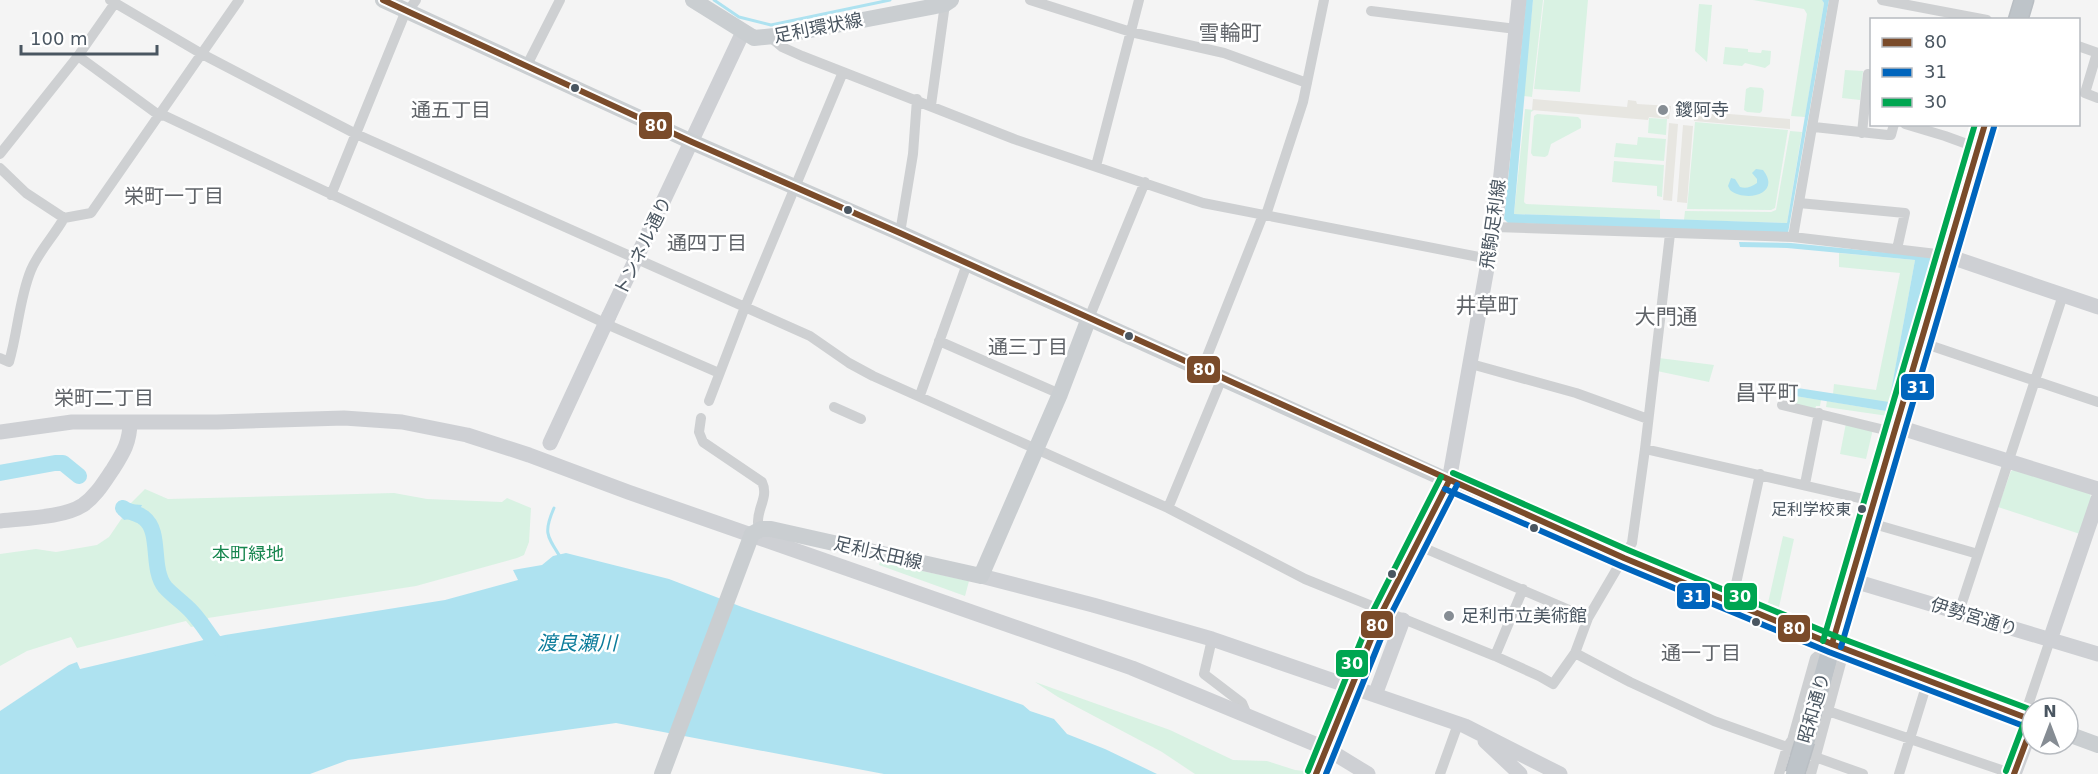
<svg xmlns="http://www.w3.org/2000/svg" width="2098" height="774" font-family="'DejaVu Sans','Noto Sans JP',sans-serif">
<style>
.green{fill:#d9f2e3}
.sand{fill:#e7e6e1}
.water{fill:#aee2f0}
.lines{fill:none;stroke-linecap:round;stroke-linejoin:round}
.stream{stroke:#aee2f0;stroke-width:3}
.river{stroke:#aee2f0;stroke-width:16}
.highway-casing{stroke:#b9bec3;stroke-width:21}
.street{stroke:#ced0d2;stroke-width:10}
.secondary{stroke:#ced0d4;stroke-width:15}
.primary{stroke:#caced1;stroke-width:16}
.highway{stroke:#bec4c9;stroke-width:18}
.highway-bridge-casing{stroke:#b9bec3;stroke-width:21;stroke-linecap:butt}
.secondary-bridge{stroke:#ced0d4;stroke-width:15}
.highway-bridge{stroke:#bec4c9;stroke-width:18}
.bus-1-casing{stroke:#fff;stroke-width:10}
.bus-2-casing{stroke:#fff;stroke-width:10}
.bus-3-casing{stroke:#fff;stroke-width:10}
.bus-1{stroke:#7a4b2a;stroke-width:6}
.bus-2{stroke:#0065bd;stroke-width:6}
.bus-3{stroke:#00a651;stroke-width:6}
.bus-dot{fill:#4a5661;stroke:#fff;stroke-width:2}
.poi-dot{fill:#868d94;stroke:#fff;stroke-width:2}
.labels{text-anchor:middle;stroke-width:5;stroke-linejoin:round;paint-order:stroke}
.bus-label{font-size:16px;fill:#4a5661;stroke:#fff;text-anchor:end}
.street-label{font-size:18px;fill:#4a5661;stroke:#fff}
.poi-label{font-size:18px;fill:#4a5661;stroke:#fff;text-anchor:start}
.park-label{font-size:18px;fill:#17864f;stroke:#fff}
.neighbourhood-label{font-size:20px;fill:#5f6368;stroke:#fff}
.water-label{font-size:20px;font-style:italic;fill:#0c7c9b;stroke:#fff}
.quarter-label{font-size:21px;fill:#5f6368;stroke:#fff}
.line-badge{stroke:#fff;stroke-width:2}
.badge-label{font-size:16px;text-anchor:middle;font-weight:bold;fill:#fff}
</style>
<rect width="100%" height="100%" fill="#f4f4f4"/>
<path class="green" d="M1533,0H1543L1532,97L1523,96Z
M1544,0H1588L1580,92L1534,89Z
M1753,0H1822L1824,3L1805,117L1791,116L1807,14L1804,9Z
M1699,4L1712,5L1707,62L1695,51Z
M1725,47L1748,49V52L1761,53L1762,50L1771,51L1770,64L1765,68L1745,63L1742,66L1723,64Z
M1845,70L1863,71L1860,100L1842,98Z
M1750,87L1762,88L1764,91L1762,111L1760,113L1747,112L1744,110L1746,89Z
M1525,109L1534,110L1531,112L1524,202L1526,204L1660,210V219L1514,214Z
M1537,114L1578,117L1581,120V128L1551,144L1548,155L1545,157L1533,156L1531,153L1534,116Z
M1649,118L1667,119L1666,135L1648,133Z
M1695,122L1788,130L1775,208L1771,210L1687,209Z
M1790,131L1802,132L1787,223L1684,220L1685,211L1771,212L1776,210Z
M1638,137L1666,139L1664,161L1614,157L1616,143L1637,145Z
M1614,161L1664,165L1662,197L1657,196V186L1612,182Z
M1839,253L1915,260L1889,403L1833,394L1834,384L1876,390L1900,273L1839,267Z
M1659,358L1714,365L1709,382L1657,371Z
M1789,395L1821,400L1820,406H1816L1815,410L1788,404Z
M1827,401L1892,412L1888,416L1826,407Z
M1846,423L1873,429L1866,459L1840,454Z
M2016,469L2090,491L2091,499L2080,534L1998,507L2011,471Z
M145,489L168,499L394,493L427,499L502,502L507,498L531,508L529,542L524,555L517,558L416,586L208,618L209,623L191,627L186,621L77,648L71,637L27,651L0,666V554L36,549L56,552L97,545L109,537L122,518L124,520L130,518L142,506L130,504Z
M1783,536L1794,539L1779,607L1768,603Z
M880,562L969,581L965,596L879,565Z
M1035,682L1170,730L1233,760L1267,761L1295,770L1304,771L1310,774H1195L1162,752L1058,697Z"/>
<path class="sand" d="M1533,99L1627,107L1628,100L1636,101L1637,104L1671,106L1669,119L1649,117L1648,120L1532,110Z
M1694,111L1790,119V129L1694,121Z
M1669,123L1678,124L1672,201L1663,200Z
M1683,125L1693,126L1687,203L1677,202Z"/>
<path class="water" d="M1526,0H1533L1514,214L1787,223L1824,3L1822,0H1829L1788,233L1508,223L1504,219Z
M1756,169L1763,170C1782,194 1746,203 1730,190L1728,186L1731,178L1735,179L1740,187C1746,189 1751,187 1757,183V179L1752,173Z
M1739,242L1791,243L1931,257L1892,412L1789,395L1791,387L1889,402L1915,260L1787,248L1740,247Z
M130,504L142,505L137,518L124,520L118,514Z
M566,553L669,579L742,607L1023,705L1030,711L1054,719L1067,734L1105,749L1157,774H884L616,723L348,760L310,774H0V711L69,665L77,662L80,669L225,635L445,600L518,580L513,570L542,565L553,556Z"/>
<g class="lines">
<path class="stream" d="M714,0L739,17L771,25L890,0
M554,508C543,533 547,536 561,558"/>
<path class="river" d="M0,473L55,463H63L79,476
M123,508C130,513 138,513 144,518C162,532 150,568 165,587C173,596 184,603 192,612C203,624 210,637 220,649"/>
<g class="highway-casing">
<path id="highway" d="M2018,20L2024,0
M1805,741L1872,501L1985,124"/>
</g>
<path class="street" d="M110,0L202,54L356,134L810,336L849,363L873,376L1168,508L1305,579L1495,656L1539,676L1553,684L1575,653L1588,618L1632,543L1645,449L1670,234
M1030,0L1131,32L1224,53L1307,83
M1882,0L1987,20
M1371,11L1516,29
M770,37L782,47L802,56L1014,139L1203,203L1489,259
M2078,46L2098,53
M2097,53L2085,93L2098,98
M78,56L160,116
M526,67L560,0
M931,105L945,4
M161,114L613,327L719,373
M1905,124L1945,136L1978,148
M1814,127L1888,135H1891L1894,124
M1862,133L1868,74L1872,75
M0,154L78,56L115,3
M1096,166L1139,0
M0,168L26,193L64,218
M331,195L403,18L416,0
M1799,203L1905,213L1897,249
M1266,215L1303,102L1324,0
M1495,227L1793,237L1945,255
M900,233L913,154L917,99
M1793,237L1834,0
M1089,318L1145,182
M939,341L1060,394
M1920,342L2098,402
M0,358L9,362C18,332 19,299 31,270C39,251 54,236 64,218L91,213L239,0
M1471,364L1576,393L1648,419
M1202,369L1263,215
M920,395L967,264
M709,401L745,307L843,72
M1782,405L1893,432
M834,407L861,419
M701,418L699,432L703,442L762,482C769,497 757,508 758,523
M1645,449L1872,501
M1805,484L1819,413
M1168,508L1222,378
M1867,522L1978,554
M1417,545L1588,618
M1732,602L1760,474
M1959,612L2063,295
M1212,639L1204,674L1242,703L1247,715
M1575,653L1630,682L1714,721L1863,774
M1495,656L1523,589
M1828,711L2013,774
M2024,717L2050,640
M1440,774L1458,724
M1779,774L1787,747L1792,740L1815,658L1832,644L1841,663L1811,774
M1899,774L1928,680"/>
<path class="secondary" d="M1945,255L2098,307
M609,316L743,32
M1895,426L2098,489
M0,432L72,422H217L344,418L402,422L467,435L529,455L628,492L1132,668L1327,749L1368,774
M1449,481L1497,212L1519,0
M0,521C24,518 63,518 83,505C96,496 104,482 113,469C123,453 130,442 130,422
M981,576L1093,605L1212,639L1465,726L1560,774
M1851,580L2098,654
M2050,640L2098,499
M1375,695L1403,620
M1485,741L1520,774
M2014,774L2032,726"/>
<path class="primary" d="M383,0L692,142L900,233L1449,481L1624,558L1832,644L2032,720
M693,0L754,38L784,35L931,7L945,4L951,0
M2068,734L2098,745
M1320,766L1382,612L1449,481
M662,774L752,534L761,529H771L981,576L1060,394L1089,318"/>
<use href="#highway" class="highway"/>
<g class="highway-bridge-casing">
<path id="highway-bridge" d="M1795,774L1805,741"/>
</g>
<path class="secondary-bridge" d="M550,443L609,316"/>
<use href="#highway-bridge" class="highway-bridge"/>
<g class="bus-1-casing">
<path id="bus-1" d="M383,0L692,142L900,233L1624,558L1832,644L2032,720
M1832,644L1985,124
M1316,774L1382,612L1449,481
M2014,774L2032,726"/>
</g>
<g class="bus-2-casing">
<path id="bus-2" d="M1445,489L1621,566L1829,652L2029,728
M1841,647L1994,127
M1326,774L1390,616L1457,485"/>
</g>
<g class="bus-3-casing">
<path id="bus-3" d="M1453,473L1628,550L1835,636L2032,710
M1823,641L1975,124
M1308,771L1374,609L1441,477
M2006,771L2024,723"/>
</g>
<use href="#bus-1" class="bus-1"/>
<use href="#bus-2" class="bus-2"/>
<use href="#bus-3" class="bus-3"/>
</g>
<g class="bus-dot">
<circle cx="575" cy="88" r="5"/>
<circle cx="848" cy="210" r="5"/>
<circle cx="1129" cy="336" r="5"/>
<circle cx="1862" cy="509" r="5"/>
<circle cx="1534" cy="528" r="5"/>
<circle cx="1392" cy="574" r="5"/>
<circle cx="1756" cy="622" r="5"/>
</g>
<g class="poi-dot">
<circle cx="1663" cy="110" r="6"/>
<circle cx="1449" cy="616" r="6"/>
</g>
<g class="labels">
<g class="bus-label">
<text x="1851" y="515">足利学校東</text>
</g>
<g class="street-label">
<text transform="translate(818 28) rotate(-11)" y="6">足利環状線</text>
<text transform="translate(1493 224) rotate(-82)" y="6">飛駒足利線</text>
<text transform="translate(643 246) rotate(-64)" y="6">トンネル通り</text>
<text transform="translate(878 553) rotate(13)" y="6">足利太田線</text>
<text transform="translate(1974 617) rotate(17)" y="6">伊勢宮通り</text>
<text transform="translate(1814 708) rotate(-74)" y="6">昭和通り</text>
</g>
<g class="poi-label">
<text x="1675" y="116">鑁阿寺</text>
<text x="1461" y="622">足利市立美術館</text>
</g>
<g class="park-label">
<text x="248" y="560">本町緑地</text>
</g>
<g class="neighbourhood-label">
<text x="451" y="117">通五丁目</text>
<text x="174" y="203">栄町一丁目</text>
<text x="707" y="250">通四丁目</text>
<text x="1028" y="354">通三丁目</text>
<text x="104" y="405">栄町二丁目</text>
<text x="1701" y="660">通一丁目</text>
</g>
<g class="water-label">
<text x="577" y="650">渡良瀬川</text>
</g>
<g class="quarter-label">
<text x="1230" y="40">雪輪町</text>
<text x="1487" y="313">井草町</text>
<text x="1666" y="324">大門通</text>
<text x="1767" y="400">昌平町</text>
</g>
</g>
<g class="line-badge">
<rect x="638" y="111" width="35" height="29" rx="6" fill="#7a4b2a"/>
<rect x="1186" y="355" width="35" height="29" rx="6" fill="#7a4b2a"/>
<rect x="1900" y="373" width="35" height="28" rx="6" fill="#0065bd"/>
<rect x="1676" y="582" width="35" height="28" rx="6" fill="#0065bd"/>
<rect x="1723" y="582" width="35" height="29" rx="6" fill="#00a651"/>
<rect x="1360" y="610" width="34" height="29" rx="6" fill="#7a4b2a"/>
<rect x="1777" y="614" width="34" height="29" rx="6" fill="#7a4b2a"/>
<rect x="1335" y="649" width="34" height="29" rx="6" fill="#00a651"/>
</g>
<g class="badge-label">
<text x="656" y="131">80</text>
<text x="1204" y="375">80</text>
<text x="1918" y="393">31</text>
<text x="1694" y="602">31</text>
<text x="1740" y="602">30</text>
<text x="1377" y="631">80</text>
<text x="1794" y="634">80</text>
<text x="1352" y="669">30</text>
</g>
<rect x="1870" y="18" width="210" height="108" fill="#ffffff" stroke="#b7bbc0" stroke-width="1.5"/>
<rect x="1882" y="38" width="30" height="9" fill="#7a4b2a" stroke="#b7bbc0" stroke-width="1.5"/>
<text x="1924" y="48" font-size="18" fill="#4a5661">80</text>
<rect x="1882" y="68" width="30" height="9" fill="#0065bd" stroke="#b7bbc0" stroke-width="1.5"/>
<text x="1924" y="78" font-size="18" fill="#4a5661">31</text>
<rect x="1882" y="98" width="30" height="9" fill="#00a651" stroke="#b7bbc0" stroke-width="1.5"/>
<text x="1924" y="108" font-size="18" fill="#4a5661">30</text>
<g transform="translate(2050 726)"><circle r="28" fill="#ffffff" stroke="#b7bbc0" stroke-width="1.5"/>
<path d="M0-4.5L10 22L0 15L-10 22Z" fill="#868d94"/>
<text y="-9" font-size="16" font-weight="bold" text-anchor="middle" fill="#4a5661">N</text>
</g>
<path d="M21 45v9h136v-9" fill="none" stroke="#4a5661" stroke-width="3"/>
<text x="30" y="45" font-size="18" fill="#4a5661" stroke="#ffffff" stroke-width="4.5" paint-order="stroke">100 m</text>
</svg>
